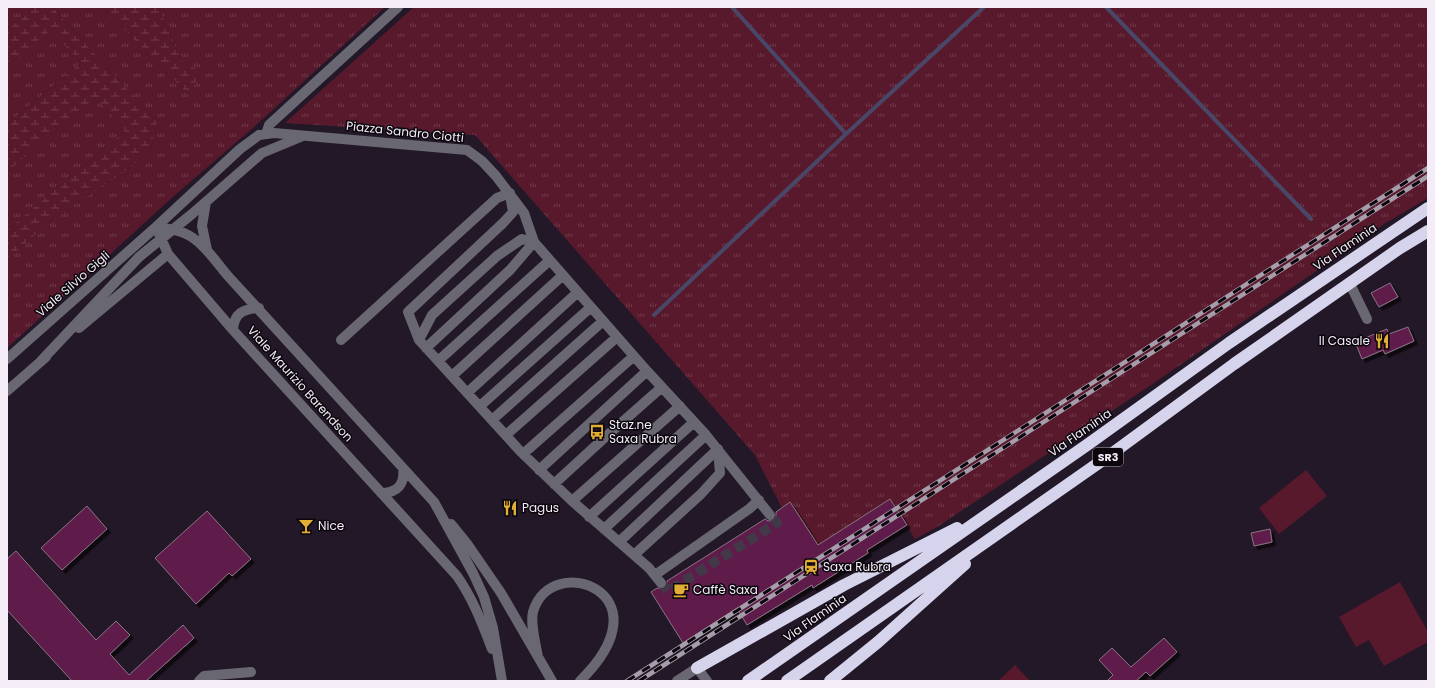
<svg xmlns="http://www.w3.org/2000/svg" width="1435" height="688" font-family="Poppins,sans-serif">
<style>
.grass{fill:url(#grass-tufts)}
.wetland{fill:url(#wetland-marsh)}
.pitch{fill:#59192c}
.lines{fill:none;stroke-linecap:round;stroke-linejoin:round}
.stream{stroke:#494768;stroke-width:4}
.building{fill:#5e1c4c;stroke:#8a7482;filter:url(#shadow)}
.minor-tunnel{stroke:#423847;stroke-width:10;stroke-dasharray:10 5;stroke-linecap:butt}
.minor{stroke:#696872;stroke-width:10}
.highway{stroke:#d5d4ec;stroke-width:12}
.rail-casing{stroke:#a69daa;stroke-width:4.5}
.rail{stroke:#0a060c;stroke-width:3;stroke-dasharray:9;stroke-linecap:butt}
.labels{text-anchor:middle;stroke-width:3;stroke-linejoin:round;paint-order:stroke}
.shield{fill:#0a060c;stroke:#aea8b1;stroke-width:1}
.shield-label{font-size:11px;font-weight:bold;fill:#f4edf8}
.street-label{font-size:12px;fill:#f4edf8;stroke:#0a060c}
.poi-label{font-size:12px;fill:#f4edf8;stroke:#0a060c;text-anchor:start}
</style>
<defs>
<pattern id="grass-tufts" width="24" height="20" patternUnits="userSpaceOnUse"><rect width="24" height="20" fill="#59192c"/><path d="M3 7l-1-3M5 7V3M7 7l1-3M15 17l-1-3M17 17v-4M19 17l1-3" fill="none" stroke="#713b4b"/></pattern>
<pattern id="wetland-marsh" width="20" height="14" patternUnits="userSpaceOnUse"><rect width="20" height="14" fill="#59192c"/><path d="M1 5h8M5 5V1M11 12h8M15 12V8" fill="none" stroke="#713b4b"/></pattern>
<filter id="shadow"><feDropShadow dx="3.5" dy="3.5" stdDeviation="0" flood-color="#0009"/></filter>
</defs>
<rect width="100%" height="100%" fill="#231828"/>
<path class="grass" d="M7,7H35L7,30Z
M52,7H102L188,94L182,61L158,7H385L254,127L175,195L7,348V260L48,223L128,169L151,150L157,122Z
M414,7H1428V198L1384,224L1151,385L937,527L915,539L890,499L818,545L791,503L782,508L755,455L475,135L285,123Z
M51,29L81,63L7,124V66Z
M96,97L125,131L7,230V172Z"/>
<path class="wetland" d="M35,7H52L157,122L151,150L128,169L48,223L7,260V230L125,131L96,97L7,172V124L81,63L51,30L7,66V30Z
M102,7H158L182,61L200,71L190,96Z"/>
<path class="pitch" d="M1306,470L1327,496L1279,534L1259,508Z
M1400,582L1428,632V642L1384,666L1369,640L1356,647L1339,617Z
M1015,665L1030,681H998Z"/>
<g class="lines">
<path class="stream" d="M1106,7L1311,219
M846,134L984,7
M654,315L846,134L732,7"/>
</g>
<path class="building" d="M1390,283L1398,297L1379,307L1371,293Z
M1408,327L1414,341L1385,354L1383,350L1362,359L1355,342L1387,329L1389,334Z
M890,499L907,525L867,550L868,553L813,588L812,585L747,625L737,608L683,643L651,592L657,588L662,589L665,588L667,585V581L765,519L768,521L774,520L776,517V512L790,502L818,545Z
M87,506L107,529L62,570L41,548Z
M207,511L251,559L232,576L229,573L196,604L155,558Z
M1270,529L1272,542L1254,546L1251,533Z
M16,551L96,640L116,621L130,635L110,654L129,675L183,625L194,638L146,681H72L7,610V559Z
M1164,638L1177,652L1150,676L1146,672L1136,681H1107L1113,675L1099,660L1112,648L1131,667Z"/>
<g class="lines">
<path class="minor-tunnel" d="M661,583L668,591L777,523L770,515"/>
<path class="minor" d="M266,134L269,125L398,7
M510,195L513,212L503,223L408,312L419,340L521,452L572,501L649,568L661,583
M206,202L202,226L207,250
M156,227C166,229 175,229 184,233C203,241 215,261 228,276L434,502L473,573L484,597L493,628L502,681
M156,227L168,254L233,330L457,576C473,599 482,623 492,649
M1350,284L1367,319
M79,328L168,254
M233,330C234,313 243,309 259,308
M341,340L497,198L510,193
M419,340L432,315L497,256L522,239L534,242
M426,348L510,270L534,242
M7,359L156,227L240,149L259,135L274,133L467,150L482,161L496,176L524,213L534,242L647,371L706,435L770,515
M41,361L139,257L192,214L262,153L303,136
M438,361L550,260
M452,376L563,275
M7,391L46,357
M467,393L578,292
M480,406L591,307
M492,420L603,321
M506,435L617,337
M523,454L634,356
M539,470L647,371
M554,484L602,440L662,387
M381,493C398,493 405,484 403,468
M572,501L680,406
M589,517L694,422
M451,524L468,545L501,593L552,681
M604,529L706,435
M619,542L718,449
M634,555L701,494L720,473L718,450
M655,575L749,509L759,500
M538,657C536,645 530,624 533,612C550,550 671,592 580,681
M199,681L204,676L251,672
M677,681L697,668L707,681"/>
<path class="highway" d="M697,668L844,585L957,528
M748,681L1087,445L1229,343L1428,208
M787,681L1110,455L1234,364L1400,248L1428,231
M830,681L878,642L965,564"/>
<g class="rail-casing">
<path id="rail" d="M627,681L1428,168
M639,681L1428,176"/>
</g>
<use href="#rail" class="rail"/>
</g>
<defs>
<g id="restaurant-bare" transform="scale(1.2)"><path d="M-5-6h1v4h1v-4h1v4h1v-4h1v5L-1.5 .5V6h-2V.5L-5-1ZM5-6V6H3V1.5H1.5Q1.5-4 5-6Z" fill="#e3ae35" stroke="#0a060c" stroke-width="2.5" paint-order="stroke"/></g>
<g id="bus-bare" transform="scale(1.2)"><path d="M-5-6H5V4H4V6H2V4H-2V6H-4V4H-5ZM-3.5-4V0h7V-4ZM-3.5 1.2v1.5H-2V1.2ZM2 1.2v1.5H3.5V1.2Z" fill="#e3ae35" stroke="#0a060c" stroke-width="2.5" paint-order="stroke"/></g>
<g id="bar-bare" transform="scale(1.2)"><path d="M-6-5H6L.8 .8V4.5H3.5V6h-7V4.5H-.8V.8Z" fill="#e3ae35" stroke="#0a060c" stroke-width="2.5" paint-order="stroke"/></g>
<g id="station-bare" transform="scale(1.2)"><path d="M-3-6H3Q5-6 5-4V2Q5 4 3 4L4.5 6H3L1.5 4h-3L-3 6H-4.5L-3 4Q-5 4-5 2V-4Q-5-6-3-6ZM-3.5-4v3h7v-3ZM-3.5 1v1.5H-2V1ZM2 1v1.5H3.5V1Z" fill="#e3ae35" stroke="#0a060c" stroke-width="2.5" paint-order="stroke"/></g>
<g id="cafe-bare" transform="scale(1.2)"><path d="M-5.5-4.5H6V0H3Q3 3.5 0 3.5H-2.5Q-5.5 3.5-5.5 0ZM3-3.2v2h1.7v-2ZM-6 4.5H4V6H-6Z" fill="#e3ae35" stroke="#0a060c" stroke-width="2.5" paint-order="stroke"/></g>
</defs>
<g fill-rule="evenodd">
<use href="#restaurant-bare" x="1382" y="341"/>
<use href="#bus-bare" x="597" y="432"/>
<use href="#restaurant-bare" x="510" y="508"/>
<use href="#bar-bare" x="306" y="526"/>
<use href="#station-bare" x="811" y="567"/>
<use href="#cafe-bare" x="681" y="590"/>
</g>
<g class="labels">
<rect class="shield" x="1093" y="448" width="30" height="18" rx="3"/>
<g class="shield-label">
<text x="1108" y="461">SR3</text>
</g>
<g class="street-label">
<text transform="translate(405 132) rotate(6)" y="4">Piazza Sandro Ciotti</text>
<text transform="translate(1345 247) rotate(-34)" y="4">Via Flaminia</text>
<text transform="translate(73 284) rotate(-41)" y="4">Viale Silvio Gigli</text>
<text transform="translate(300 384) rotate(48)" y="4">Viale Maurizio Barendson</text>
<text transform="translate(1080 433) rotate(-35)" y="4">Via Flaminia</text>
<text transform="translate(815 618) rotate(-35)" y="4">Via Flaminia</text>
</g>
<g class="poi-label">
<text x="1370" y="345" text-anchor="end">Il Casale</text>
<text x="609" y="429">Staz.ne<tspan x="609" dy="14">Saxa Rubra</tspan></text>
<text x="522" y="512">Pagus</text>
<text x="318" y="530">Nice</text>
<text x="823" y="571">Saxa Rubra</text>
<text x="693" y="594">Caffè Saxa</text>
</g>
</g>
<rect width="1435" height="688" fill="none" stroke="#f4edf8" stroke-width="16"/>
</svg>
